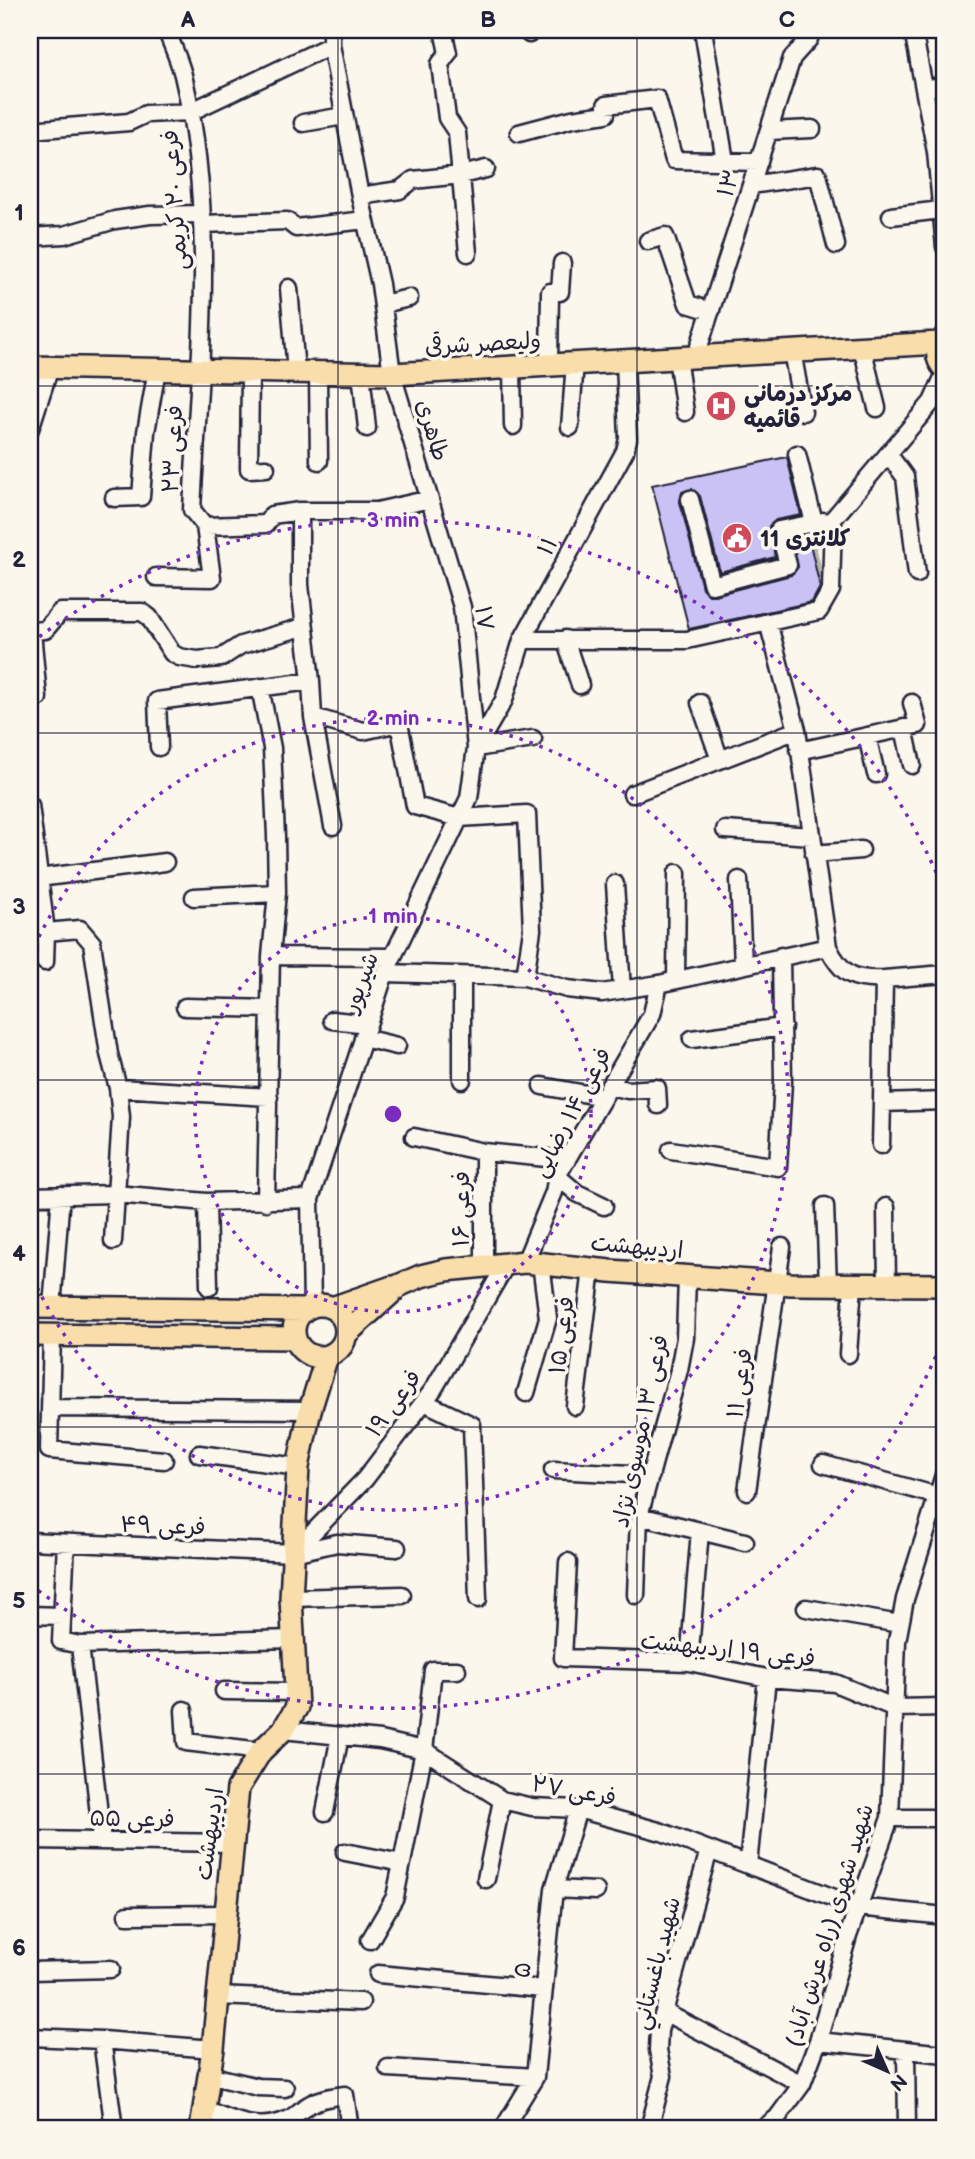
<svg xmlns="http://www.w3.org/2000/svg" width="975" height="2159" font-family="'Balsamiq Sans','Playpen Sans Arabic',sans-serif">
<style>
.building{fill:#cac2f4;stroke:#22223b;stroke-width:2;filter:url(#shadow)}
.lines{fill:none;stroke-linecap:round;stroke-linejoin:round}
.minor-casing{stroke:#22223b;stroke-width:21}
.major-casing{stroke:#22223b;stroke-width:26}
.minor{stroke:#fbf7ec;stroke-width:16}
.major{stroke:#f9deab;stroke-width:21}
.grid{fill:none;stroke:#22223b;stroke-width:2;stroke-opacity:0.55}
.ring{fill:none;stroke:#7b2cbf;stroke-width:3.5;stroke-dasharray:3.5 7}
.labels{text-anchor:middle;stroke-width:7;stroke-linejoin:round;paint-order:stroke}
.street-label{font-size:23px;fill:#22223b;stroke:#fbf7ec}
.poi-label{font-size:23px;font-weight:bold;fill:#22223b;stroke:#fbf7ec;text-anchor:start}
.centre{fill:#7b2cbf;stroke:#fbf7ec;stroke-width:3.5}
.ring-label{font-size:21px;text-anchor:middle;font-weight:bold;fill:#7b2cbf;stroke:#fbf7ec;stroke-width:7;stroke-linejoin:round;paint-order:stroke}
.neatline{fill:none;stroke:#22223b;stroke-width:2.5}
.grid-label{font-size:23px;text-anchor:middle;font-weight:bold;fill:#22223b}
</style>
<defs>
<filter id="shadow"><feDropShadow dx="6" dy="6" stdDeviation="0" flood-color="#0004"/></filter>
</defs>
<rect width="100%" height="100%" fill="#fbf7ec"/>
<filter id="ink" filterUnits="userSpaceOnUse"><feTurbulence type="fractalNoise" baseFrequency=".0143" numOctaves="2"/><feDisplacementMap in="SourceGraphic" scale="14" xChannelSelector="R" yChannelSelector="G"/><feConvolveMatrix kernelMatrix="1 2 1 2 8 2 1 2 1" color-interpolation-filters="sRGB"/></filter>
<g filter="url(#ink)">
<path class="building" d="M787,457L801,515L776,520L769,526L775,557L720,572L700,496L692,489L682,492L680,502L702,588L709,595H715L791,575L798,567L792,538L808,535L820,587L812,602L689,629L652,485Z"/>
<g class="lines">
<g class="minor-casing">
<path id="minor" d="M166,30C172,44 179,60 183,75C217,217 199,366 192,510L205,526
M443,30L448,53L440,64L447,118L457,133L468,253
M528,30L529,34
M703,30L725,161
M913,30L936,152L945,247
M924,89L945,85
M303,123L344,116
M30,130L129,122L146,114L190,112L331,45
M769,131L812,129
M519,133L572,119L606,114V105L657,99L674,160L759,162
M751,185L818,175L836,245
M360,196L400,190L413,180L461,175L486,169
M891,216L941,210
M203,224L287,221L296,228L365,220
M30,237L64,235L115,220L150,215L202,214
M648,241L665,236L688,304L711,311
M289,288L296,372
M383,304L409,298
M862,347L877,408
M792,351L803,412
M696,356L792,58L809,39L811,30
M677,357L685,412
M549,365L550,292H560L562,263
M512,367L513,426
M250,371L249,469L266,468
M318,372L319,461
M361,373L367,428
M570,427L575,363
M30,429L50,367
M797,454L814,523L823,521
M889,455L905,477L917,574
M114,498L141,497L146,432L157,369
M690,499L712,585L788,565L779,530L814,523
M156,577L212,578L205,526L266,524L272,515L300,511H377L430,499
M768,622L797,730L828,947C841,974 854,981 884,979
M30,631L45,630L60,612H142L149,617L172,653L179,657L197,660L221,658L241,645L303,627
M32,631L38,698
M565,639L580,685
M522,640H687L819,611L831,590L833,519L932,402L945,373
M311,681L313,717L333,826
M260,687L272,748L276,836L277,893L271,956L266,1202
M700,703L720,760
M313,717L363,731L399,723L415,806L459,818L527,814L532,930L525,977
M904,728L912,765
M867,736L876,774
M159,747L157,701L311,681L300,585V511
M476,748L504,700L522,640L625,451L628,439L625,360
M476,748L533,739
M799,751L918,725L912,703
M632,794L797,730
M30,805L46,932L45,962
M725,830L811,836
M814,854L861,850
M38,878L165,862
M739,880L743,964
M615,884L622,990
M194,897L277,893
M46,932L80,929L92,943L109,1054L118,1088L121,1117L113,1241
M271,956L393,957
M385,973L525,977L567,989L602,993L659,984L828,947
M676,980L677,873
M185,1007L270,1009
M332,1020L368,1024
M363,1038L397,1046
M692,1039L783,1027
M462,1080V977
M542,1086L603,1097
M609,1086L628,1090L657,1088L658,1105
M118,1088L269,1097
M882,1103L884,979L945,974
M414,1137L484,1152
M881,1145L882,1103L945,1101
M671,1150L778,1167L783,1082L781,956
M557,1176L577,1193L604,1206
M30,1196L115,1194L207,1202L310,1199
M207,1202L209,1287
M825,1206L828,1285
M886,1207L887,1286
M525,1262L554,1192L557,1176L652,1014L659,984
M484,1265V1152L567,1160
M312,1305L310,1199L385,973L469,798L476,748L462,607L392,374L380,284L360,196L331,45V30
M52,1307L61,1195
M52,1335L49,1450L164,1460
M848,1354L853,1286
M526,1393L548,1318L541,1263
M424,1402L472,1425L478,1599
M575,1406L592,1269
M50,1408L310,1410
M199,1454L298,1467
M823,1464L938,1496
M553,1470L651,1475
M747,1491L782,1247
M639,1516L745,1542
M30,1541L293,1553L337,1543L397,1548
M66,1543L61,1641L80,1645L293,1639
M293,1553L365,1479L433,1390L507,1263
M568,1562L563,1658L689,1662L767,1678L835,1683L895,1708L945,1707
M636,1595L639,1516L679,1370L685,1338L687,1277
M291,1598L402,1595
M806,1608L900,1624
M30,1615L62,1616
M80,1645L102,1841
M689,1662L700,1531
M224,1691L296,1692
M184,1710L186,1742L261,1751
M283,1730L380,1740L424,1750L502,1800L532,1807L578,1809L662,1832L858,1907L945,1916
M325,1812L340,1736
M890,1818H945
M30,1840L233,1843
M345,1852L402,1863L424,1750L433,1670H457
M748,1865L767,1678
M486,1879L502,1800
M554,1889L596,1891
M127,1915L226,1914
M370,1940L395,1897L402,1863
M30,1971L111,1969
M378,1974L543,1989
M218,1996L361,2002
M664,2012L802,2084
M30,2037L102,2040L213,2049
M102,2040L114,2129
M818,2041L945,2054
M906,2051L907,2129
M388,2068L535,2077
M208,2075L258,2087L285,2088
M204,2109C232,2120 257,2133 287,2120C293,2118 298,2112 304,2108C316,2099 330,2097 345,2095L350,2129
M503,2129L535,2077L554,1889L578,1809
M649,2129L663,2076L658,2050L659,2030L709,1850
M762,2129L777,2118L802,2084L818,2041L848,1936L890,1818L897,1641L905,1599L945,1472"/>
</g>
<g class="major-casing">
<path id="major" d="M945,337C935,347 935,359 945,369
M30,367L392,374L939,343
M294 1331a26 26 0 1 1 52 0a26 26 0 1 1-52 0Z
M30,1307L303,1310
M332,1308L392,1287
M346,1334L400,1285L421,1276L446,1270L525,1262L610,1271L791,1284L945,1285
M30,1335L294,1338
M201,2129L213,2049L238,1788L261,1751L283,1730L297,1707L291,1598L298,1467L310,1410L327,1356"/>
</g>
<use href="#minor" class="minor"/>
<use href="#major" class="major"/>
</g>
</g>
<path class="grid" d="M338,30V2129M637,30V2129M30,386H945M30,733H945M30,1080H945M30,1427H945M30,1774H945"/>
<g class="ring">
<circle cx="393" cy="1114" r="198"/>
<path d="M30 956A396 396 0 1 1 30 1272"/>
<path d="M944 1337A594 594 0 0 1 31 1585M31 643A594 594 0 0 1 944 891"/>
</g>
<defs>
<g id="hospital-disc" transform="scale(1.575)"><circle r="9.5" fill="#d1495b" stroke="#fbf7ec"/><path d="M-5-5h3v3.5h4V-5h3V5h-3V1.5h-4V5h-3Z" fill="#fff"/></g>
<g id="civic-disc" transform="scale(1.575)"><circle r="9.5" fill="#d1495b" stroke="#fbf7ec"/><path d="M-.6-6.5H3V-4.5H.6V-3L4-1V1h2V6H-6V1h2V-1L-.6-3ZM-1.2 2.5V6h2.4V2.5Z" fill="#fff"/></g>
</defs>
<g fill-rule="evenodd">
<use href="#hospital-disc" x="721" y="406"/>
<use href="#civic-disc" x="737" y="538"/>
</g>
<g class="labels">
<g class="street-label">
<text transform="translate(728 183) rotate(-72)" y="8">۱۳</text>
<text transform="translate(174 200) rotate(-94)" y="8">فرعی ۲۰ کریمی</text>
<text transform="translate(483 343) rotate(-3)" y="8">ولیعصر شرقی</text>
<text transform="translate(433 430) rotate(73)" y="8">طاهری</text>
<text transform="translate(172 449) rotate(-87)" y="8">فرعی ۲۳</text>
<text transform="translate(547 546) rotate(-61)" y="8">۱۱</text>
<text transform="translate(485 618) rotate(82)" y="8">۱۷</text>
<text transform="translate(360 982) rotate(-69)" y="8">شیرپور</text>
<text transform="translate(571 1112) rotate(-62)" y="8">فرعی ۱۴ رضایی</text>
<text transform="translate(461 1209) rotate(-90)" y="8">فرعی ۱۶</text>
<text transform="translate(637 1246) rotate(5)" y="8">اردیبهشت</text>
<text transform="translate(561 1335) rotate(-83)" y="8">فرعی ۱۵</text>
<text transform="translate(739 1383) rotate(-82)" y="8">فرعی ۱۱</text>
<text transform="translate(393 1403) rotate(-54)" y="8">فرعی ۱۹</text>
<text transform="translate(640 1431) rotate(-78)" y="8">فرعی ۱‍۳ موسوی نژاد</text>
<text transform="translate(163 1525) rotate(2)" y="8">فرعی ۴۹</text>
<text transform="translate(728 1649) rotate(6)" y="8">فرعی ۱۹ اردیبهشت</text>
<text transform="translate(574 1790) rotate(10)" y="8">فرعی ۲۷</text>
<text transform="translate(132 1818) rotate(1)" y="8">فرعی ۵۵</text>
<text transform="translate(209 1834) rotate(-82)" y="8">اردیبهشت</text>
<text transform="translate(829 1925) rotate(-73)" y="8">شهید شهری (راه عرش آباد)</text>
<text transform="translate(656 1963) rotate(-76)" y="8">شهيد باغستاني</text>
<text transform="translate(522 1970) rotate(-84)" y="8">۵</text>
</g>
<g class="poi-label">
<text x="744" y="401">مرکز درمانی<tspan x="744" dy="26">قائمیه</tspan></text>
<text x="760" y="546">کلانتری 11</text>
</g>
</g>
<circle cx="393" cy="1114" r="10" class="centre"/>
<g class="ring-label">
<text x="393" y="527">3 min</text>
<text x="393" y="725">2 min</text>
<text x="393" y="923">1 min</text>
</g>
<rect width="975" height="2159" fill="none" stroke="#fbf7ec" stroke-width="77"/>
<g transform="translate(887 2071) rotate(135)" stroke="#fbf7ec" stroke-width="5" paint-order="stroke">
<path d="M0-5L12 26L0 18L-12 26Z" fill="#22223b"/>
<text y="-10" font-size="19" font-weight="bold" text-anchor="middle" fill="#22223b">N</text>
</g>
<rect x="38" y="38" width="898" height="2082" class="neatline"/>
<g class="grid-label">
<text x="188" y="27">A</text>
<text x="488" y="27">B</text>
<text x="787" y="27">C</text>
<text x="19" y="220">1</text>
<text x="19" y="567">2</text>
<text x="19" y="914">3</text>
<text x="19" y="1261">4</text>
<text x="19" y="1608">5</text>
<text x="19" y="1955">6</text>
</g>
</svg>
